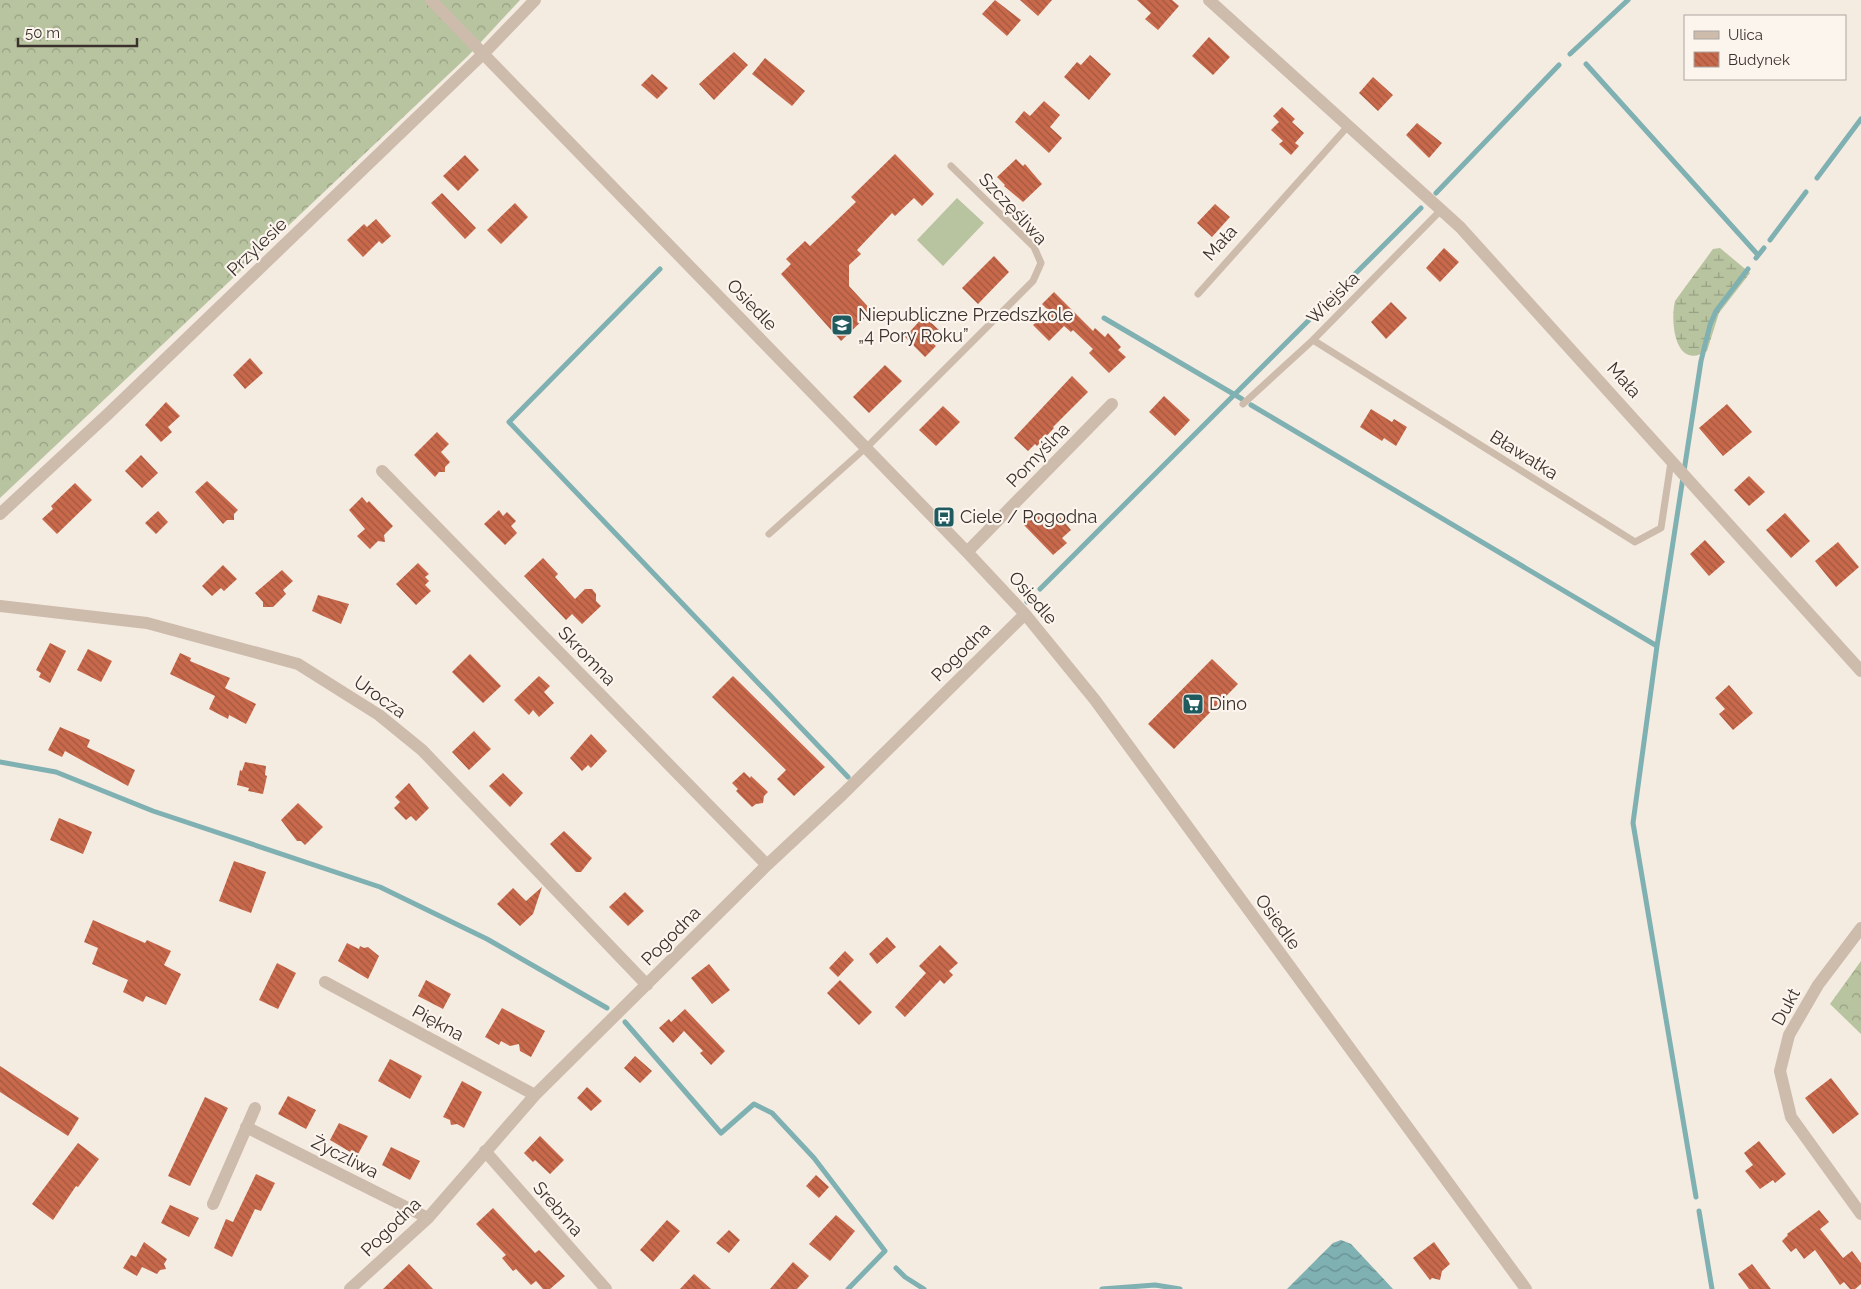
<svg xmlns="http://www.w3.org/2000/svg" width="1861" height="1289" font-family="Raleway,sans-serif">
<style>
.grass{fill:#b8c4a0}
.forest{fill:url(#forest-crowns)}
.wetland{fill:url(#wetland-marsh)}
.water{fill:url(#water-waves)}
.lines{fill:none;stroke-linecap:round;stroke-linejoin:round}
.stream{stroke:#7fb0b2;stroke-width:5}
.building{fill:url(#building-back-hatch)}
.service{stroke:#cdbbac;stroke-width:7}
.minor{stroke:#cdbbac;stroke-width:12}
.labels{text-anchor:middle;stroke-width:4.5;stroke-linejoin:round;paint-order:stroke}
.street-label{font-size:18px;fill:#3b302b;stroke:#fbf5ee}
.poi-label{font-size:18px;fill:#3b302b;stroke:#fbf5ee;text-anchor:start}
</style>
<defs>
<pattern id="forest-crowns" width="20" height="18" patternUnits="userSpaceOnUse" patternTransform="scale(1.25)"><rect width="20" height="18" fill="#b8c4a0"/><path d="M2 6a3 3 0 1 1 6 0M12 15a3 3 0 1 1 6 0" fill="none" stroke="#97a083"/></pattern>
<pattern id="wetland-marsh" width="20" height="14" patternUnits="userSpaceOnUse" patternTransform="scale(1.25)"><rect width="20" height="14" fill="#b8c4a0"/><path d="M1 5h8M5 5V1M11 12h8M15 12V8" fill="none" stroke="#97a083"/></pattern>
<pattern id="water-waves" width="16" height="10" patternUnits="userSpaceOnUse" patternTransform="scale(1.25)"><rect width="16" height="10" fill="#7fb0b2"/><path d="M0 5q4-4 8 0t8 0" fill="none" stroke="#699091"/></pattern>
<pattern id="building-back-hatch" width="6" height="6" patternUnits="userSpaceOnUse" patternTransform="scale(1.25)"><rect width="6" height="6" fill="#c8694b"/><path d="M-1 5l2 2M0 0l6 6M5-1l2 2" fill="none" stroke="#a4573f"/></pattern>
</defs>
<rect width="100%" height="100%" fill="#f4ebe1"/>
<path class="grass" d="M957,198L984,223L943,266L917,240Z"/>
<path class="forest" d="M0,0H520L468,56L0,498Z
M1861,961V1034L1830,1004Z"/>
<path class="wetland" d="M1720,248L1750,273L1719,313L1707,351C1675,371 1670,322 1675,301L1713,249Z"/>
<path class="water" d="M1341,1240L1351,1244L1393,1289H1287L1333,1243Z"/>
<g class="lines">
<path class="stream" d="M1570,54L1628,0
M1586,64L1758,255
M1817,178L1861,119
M1436,193L1559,65
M1770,240L1806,192
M1756,258L1764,248
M660,269L509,422L848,777
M1104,318L1242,399
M1251,405L1657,646L1633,823L1696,1197
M1040,589L1421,208
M1027,602L1031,599
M1657,646L1701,361L1710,325L1716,311L1748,269
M0,762L56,772L153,811L380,887L487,939L607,1008
M625,1022L721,1133L754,1104L772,1113L814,1158L885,1251L848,1289
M1699,1211L1712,1289
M896,1268L905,1277L924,1289
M1102,1289L1155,1285L1180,1289"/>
</g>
<path class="building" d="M995,0L1021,20L1007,36L982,14Z
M1020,0H1052L1038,16Z
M1137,0H1172L1179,6L1158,30L1145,19L1151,13Z
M1209,37L1230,57L1213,75L1192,56Z
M734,52L748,65L714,100L699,84Z
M1090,55L1111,74L1089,100L1064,77L1077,62L1081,65Z
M765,58L805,91L792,106L752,74Z
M652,74L668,88L657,99L641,85Z
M1373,77L1393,95L1378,111L1359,93Z
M1044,101L1060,115L1050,127L1062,138L1049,153L1015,122L1024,111L1030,116Z
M1282,107L1295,119L1292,122L1304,133L1295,143L1299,146L1291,155L1279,144L1283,141L1271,130L1279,122L1273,116Z
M1417,123L1442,143L1429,158L1406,135Z
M895,154L934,194L922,206L914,198L895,216L892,213L857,250L861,254L849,265V286L872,311L841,341L781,274L791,264L786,259L805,241L810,246L856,202L851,197Z
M465,155L479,170L458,191L443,176Z
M1016,159L1023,166L1025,164L1042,184L1023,202L1004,186L1005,185L997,177Z
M442,193L476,228L465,239L431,203Z
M515,203L528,217L501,244L487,230Z
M1215,204L1230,217L1212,237L1197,223Z
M376,219L391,236L382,244L379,241L363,257L347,240L364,224L367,227Z
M1444,248L1459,262L1440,282L1426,268Z
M994,256L1009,272L978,304L962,288Z
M1054,292L1093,331L1095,328L1105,337L1108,333L1121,347L1118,350L1126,357L1109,373L1089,353L1093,349L1073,330L1071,332L1064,326L1049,341L1033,325L1048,310L1042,304Z
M1391,302L1407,318L1386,339L1371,322Z
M924,316L940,331L930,341L936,346L925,357L905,337Z
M250,358L263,373L245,389L233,375Z
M885,365L902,381L869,413L853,397Z
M1072,376L1088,392L1053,427L1054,428L1037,446L1035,444L1028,451L1014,438Z
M1164,396L1190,420L1175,436L1149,412Z
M166,402L180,416L168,427L172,432L161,442L145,425Z
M1727,404L1752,432L1723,456L1699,428Z
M943,406L960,422L936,446L919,430Z
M1371,409L1392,422L1394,419L1407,427L1396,446L1384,438L1382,441L1360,427Z
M437,432L449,444L441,452L450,462L445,467V472H439L435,477L414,455Z
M141,455L158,473L142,488L125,471Z
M1749,476L1765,492L1749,506L1734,490Z
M207,481L238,510L234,514V520H227L223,524L195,492Z
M75,483L92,500L57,534L42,519L53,509L51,506Z
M362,497L367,503L369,501L393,526L384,535L385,542L378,541L370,549L357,536L365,529L349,510Z
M499,510L503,516L507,512L516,521L511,526L517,533L505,545L484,524Z
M158,511L168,522L156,534L145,523Z
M1038,512L1050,524L1059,516L1071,530L1062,538L1067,543L1053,555L1023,524Z
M1785,513L1810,541L1791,558L1766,530Z
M1705,540L1725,562L1709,576L1690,554Z
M1838,542L1859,567L1836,587L1815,561Z
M543,558L558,574L555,577L575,599L585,589H592L596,594V601L601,606L582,624L572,614L566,620L524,576Z
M418,563L429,574L425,577L429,581L425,585L431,591L416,605L396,584Z
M223,565L237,579L224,591L221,588L212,596L202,586Z
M282,570L293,581L283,590L286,594L273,607H263V602L255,593Z
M318,595L349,604L341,624L312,611Z
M50,643L66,651L50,683L39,677L41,673L36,670Z
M88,649L112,661L101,682L77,670Z
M180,653L191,658L190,661L230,678L225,688L256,704L246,724L229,715L228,719L209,709L215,696L170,674Z
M470,654L501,686L483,703L452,672Z
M1212,659L1238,684L1174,749L1148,724Z
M539,676L550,686L544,692L554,703L539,717L533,710L529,715L514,700Z
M733,676L825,767L794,796L777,779L786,770L712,697Z
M1729,685L1753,713L1733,730L1719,714L1725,709L1715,698Z
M60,727L90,740L87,747L135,770L128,786L65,751L62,757L48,750Z
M474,731L491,749L469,770L452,752Z
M591,734L607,751L591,768L588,765L582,771L570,758Z
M245,762L266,766L265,775L267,776L263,794L248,791L249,788L237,785L240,770L242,771Z
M744,772L750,778L751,776L768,792L764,796L763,803L756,804L752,807L736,791L738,789L732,783Z
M503,773L523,793L510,807L489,786Z
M409,783L429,808L416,821L411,816L406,820L394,808L400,802L395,797Z
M298,803L323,827L305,845L301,841H297L281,820Z
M59,818L92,832L83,854L50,840Z
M564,831L592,858L581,872H576L550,844Z
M234,861L266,872L251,913L219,901Z
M542,887L533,914L520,926L497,904L513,888L526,901Z
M625,892L644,911L628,926L609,907Z
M93,920L145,943L147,940L171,951L164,965L181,974L166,1005L146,996L143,1002L123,992L128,980L92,964L98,948L84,942Z
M887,937L896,947L877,964L869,954Z
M347,943L359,949L360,946L364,948L368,947L379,956L368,979L338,961Z
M940,945L958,963L949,971L953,975L944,984L940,980L905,1017L895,1007L926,973L919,966Z
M845,951L854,960L838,977L829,968Z
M277,963L296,973L278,1009L259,1000Z
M709,964L730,990L712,1004L691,978Z
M426,980L451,994L443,1009L418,996Z
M840,980L872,1012L859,1025L827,993Z
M502,1008L545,1031L531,1057L520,1051L519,1044L510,1046L501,1041L499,1045L485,1037Z
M685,1009L725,1051L711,1065L700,1053L703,1051L684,1031L673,1043L659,1028L669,1019L671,1022Z
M635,1056L652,1071L640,1083L624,1068Z
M390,1059L422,1076L410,1099L378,1081Z
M0,1066L79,1118L68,1136L0,1092Z
M1831,1078L1859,1114L1833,1134L1805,1098Z
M462,1081L482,1092L464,1128L457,1124L451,1125L450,1120L443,1117Z
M587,1087L602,1101L591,1111L577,1098Z
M288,1096L316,1110L306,1129L278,1114Z
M205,1097L228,1108L190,1186L168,1176Z
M339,1123L368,1136L357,1156L330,1140Z
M540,1136L564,1160L550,1174L535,1160L533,1162L524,1153Z
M1759,1141L1786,1174L1775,1183L1773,1180L1760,1189L1745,1171L1753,1165L1744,1153Z
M78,1143L99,1159L78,1187L76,1186L53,1220L32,1204Z
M391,1147L420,1161L410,1180L382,1165Z
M256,1174L275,1183L261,1211L255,1209L232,1257L214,1248L226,1219L233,1222Z
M816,1175L829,1187L819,1198L806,1186Z
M170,1205L199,1218L189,1237L161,1223Z
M493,1208L535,1253L539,1250L565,1276L550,1289H543L536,1281L531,1285L516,1269L513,1271L502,1258L506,1255L476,1224Z
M1819,1210L1829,1222L1820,1229L1843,1258L1852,1251L1861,1263V1284L1855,1289H1850L1844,1282L1840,1285L1815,1250L1804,1259L1796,1248L1791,1252L1782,1241L1788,1235L1787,1234Z
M836,1215L855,1231L830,1261L809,1244Z
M667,1220L680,1231L653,1262L640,1250Z
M729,1230L740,1240L729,1253L716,1243Z
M144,1242L167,1259L164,1264L166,1269L160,1270L157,1274L142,1267L137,1276L123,1268L131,1255L136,1257Z
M1434,1242L1450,1264L1442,1271L1440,1280L1432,1278L1430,1280L1413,1258Z
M793,1262L809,1276L797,1289H770Z
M409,1264L433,1289H383Z
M1752,1264L1771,1289H1749L1738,1274Z
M694,1274L711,1289H680Z"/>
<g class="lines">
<path class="service" d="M1198,294L1349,125
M1313,340L1635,542L1661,528L1671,462
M1243,404L1313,340L1442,209
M769,534L871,443L1033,281L1041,263L1034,247L951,166"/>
<path class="minor" d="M431,0L967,552L1025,614L1095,700L1526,1289
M1209,0L1460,227L1861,671
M382,471L767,865
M0,514L108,414L484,53L535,0
M967,552L1112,404
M0,606L147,623L298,664L379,715L422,750L647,985
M1861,928L1818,985L1789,1035L1780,1071L1791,1117L1861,1214
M325,982L535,1095
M246,1127L428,1218
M485,1151L606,1289
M213,1204L255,1108
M350,1289L428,1218L535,1095L767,865L843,794L1025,614"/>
</g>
<defs>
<g id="school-square" transform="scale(1.125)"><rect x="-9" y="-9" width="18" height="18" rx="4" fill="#1f5a5e" stroke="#fbf5ee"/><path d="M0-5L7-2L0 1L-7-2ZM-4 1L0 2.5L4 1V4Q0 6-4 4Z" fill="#fff"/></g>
<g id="bus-square" transform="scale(1.125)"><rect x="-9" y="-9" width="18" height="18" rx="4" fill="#1f5a5e" stroke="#fbf5ee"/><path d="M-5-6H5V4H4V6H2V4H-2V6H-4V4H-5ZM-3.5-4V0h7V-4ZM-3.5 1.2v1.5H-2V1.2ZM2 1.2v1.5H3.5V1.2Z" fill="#fff"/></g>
<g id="supermarket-square" transform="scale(1.125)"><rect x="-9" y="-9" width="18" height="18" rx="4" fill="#1f5a5e" stroke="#fbf5ee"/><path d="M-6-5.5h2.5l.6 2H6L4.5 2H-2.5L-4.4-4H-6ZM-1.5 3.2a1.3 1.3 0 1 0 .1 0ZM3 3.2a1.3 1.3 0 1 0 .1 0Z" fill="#fff"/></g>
</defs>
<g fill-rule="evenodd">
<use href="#school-square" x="842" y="325"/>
<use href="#bus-square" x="944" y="517"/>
<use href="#supermarket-square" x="1193" y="704"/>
</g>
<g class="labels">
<g class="street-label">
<text transform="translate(1013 209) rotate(47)" y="6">Szczęśliwa</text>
<text transform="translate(1220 243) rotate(-48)" y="6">Mała</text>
<text transform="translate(257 247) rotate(-44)" y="6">Przylesie</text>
<text transform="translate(1333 298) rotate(-45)" y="6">Wiejska</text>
<text transform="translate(752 305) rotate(46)" y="6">Osiedle</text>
<text transform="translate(1624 380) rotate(48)" y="6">Mała</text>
<text transform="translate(1038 455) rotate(-46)" y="6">Pomyślna</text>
<text transform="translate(1524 455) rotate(32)" y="6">Bławatka</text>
<text transform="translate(1033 598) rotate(49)" y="6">Osiedle</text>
<text transform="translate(961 652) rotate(-45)" y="6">Pogodna</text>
<text transform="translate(587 656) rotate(46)" y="6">Skromna</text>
<text transform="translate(380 697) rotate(35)" y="6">Urocza</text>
<text transform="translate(1278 922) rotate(54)" y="6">Osiedle</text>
<text transform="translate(671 936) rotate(-45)" y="6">Pogodna</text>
<text transform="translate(1786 1007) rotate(-62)" y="6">Dukt</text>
<text transform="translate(438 1023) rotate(28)" y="6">Piękna</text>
<text transform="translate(345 1157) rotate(27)" y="6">Życzliwa</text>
<text transform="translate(558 1209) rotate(49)" y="6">Srebrna</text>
<text transform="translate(391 1227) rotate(-44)" y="6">Pogodna</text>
</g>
<g class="poi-label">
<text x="858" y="321">Niepubliczne Przedszkole<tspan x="858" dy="21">„4 Pory Roku”</tspan></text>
<text x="960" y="523">Ciele / Pogodna</text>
<text x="1209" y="710">Dino</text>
</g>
</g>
<rect x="1684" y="15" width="162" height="65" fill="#fbf5ee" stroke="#aea6a0"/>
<rect x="1694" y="31" width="25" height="8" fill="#cdbbac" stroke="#aea6a0"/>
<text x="1728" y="40" font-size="15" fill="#3b302b">Ulica</text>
<rect x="1694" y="52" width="25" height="15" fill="url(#building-back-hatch)" stroke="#aea6a0"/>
<text x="1728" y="65" font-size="15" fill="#3b302b">Budynek</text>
<path d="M18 38v8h119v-8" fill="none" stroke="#3b302b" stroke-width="2.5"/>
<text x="25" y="38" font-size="15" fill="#3b302b" stroke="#fbf5ee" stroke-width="4" paint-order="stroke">50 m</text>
</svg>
